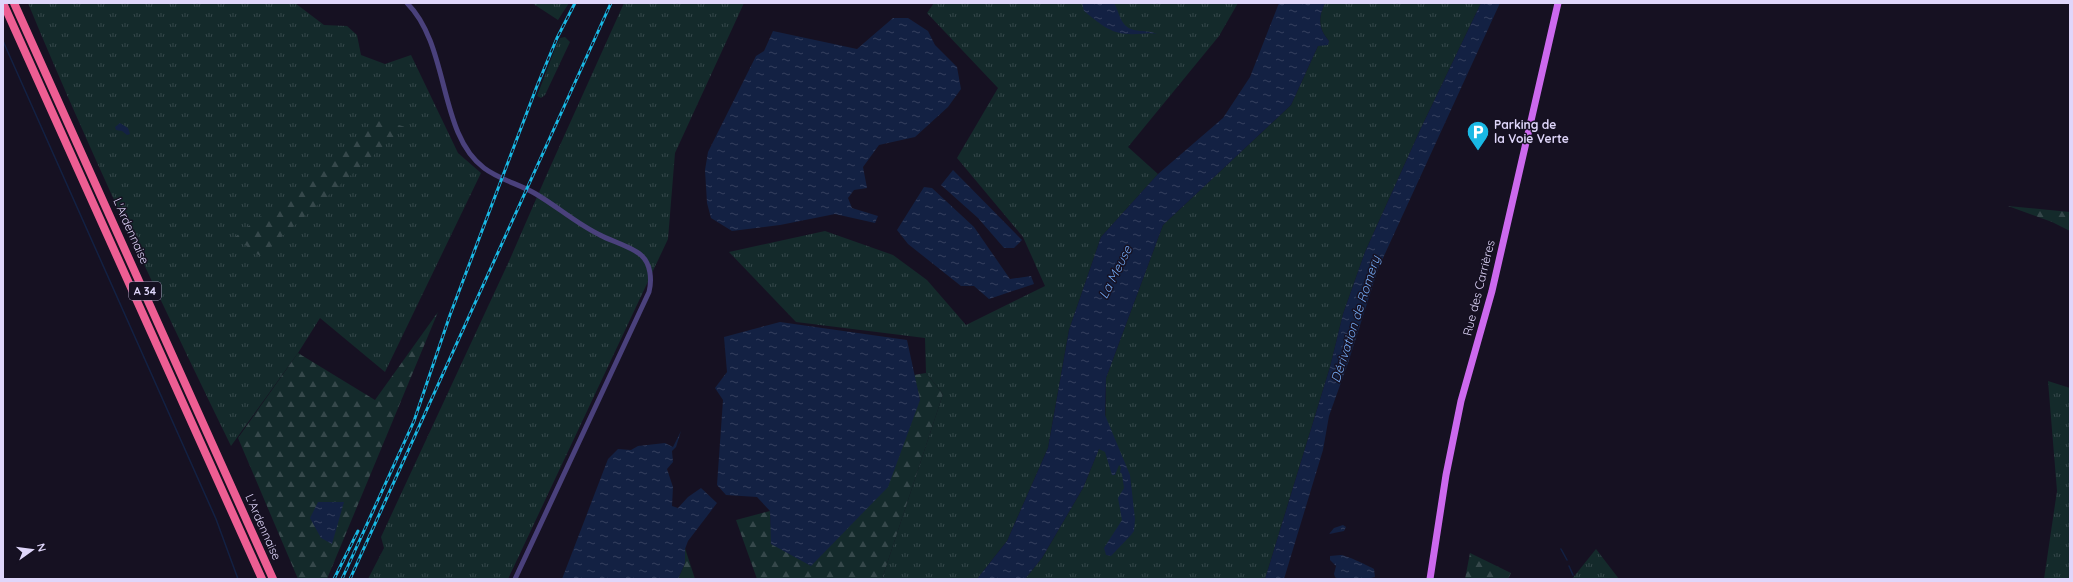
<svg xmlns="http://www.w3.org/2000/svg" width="2073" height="582" font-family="Quicksand,sans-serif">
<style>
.grass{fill:url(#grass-tufts)}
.forest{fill:url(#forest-firs)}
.water{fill:url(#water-ripples)}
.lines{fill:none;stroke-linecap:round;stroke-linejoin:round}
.stream{stroke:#132143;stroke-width:1.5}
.minor{stroke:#4a417c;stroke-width:5}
.major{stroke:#cc69ee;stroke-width:7}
.highway{stroke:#ed5e93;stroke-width:8}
.rail-casing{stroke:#19b8e4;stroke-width:3}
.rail{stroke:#161122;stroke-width:1.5;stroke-dasharray:4.5;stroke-linecap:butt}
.labels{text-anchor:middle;stroke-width:3;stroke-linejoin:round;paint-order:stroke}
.shield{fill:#161122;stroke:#a39bb9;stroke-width:1}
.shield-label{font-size:11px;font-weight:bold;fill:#dfd6fa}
.poi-label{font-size:12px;font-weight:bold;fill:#dfd6fa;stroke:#161122;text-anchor:start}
.street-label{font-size:12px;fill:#dfd6fa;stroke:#161122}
.water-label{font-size:13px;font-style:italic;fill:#70a6ef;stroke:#161122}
</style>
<defs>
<pattern id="grass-tufts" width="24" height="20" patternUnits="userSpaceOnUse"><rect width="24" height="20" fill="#142a2b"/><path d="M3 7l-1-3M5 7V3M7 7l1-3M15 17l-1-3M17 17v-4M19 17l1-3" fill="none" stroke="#36484b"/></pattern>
<pattern id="forest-firs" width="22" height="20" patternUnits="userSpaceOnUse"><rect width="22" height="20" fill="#142a2b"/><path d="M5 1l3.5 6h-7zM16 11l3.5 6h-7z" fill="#36484b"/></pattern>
<pattern id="water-ripples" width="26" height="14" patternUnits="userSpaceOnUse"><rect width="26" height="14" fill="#132143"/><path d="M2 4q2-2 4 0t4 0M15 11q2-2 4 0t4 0" fill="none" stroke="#35405f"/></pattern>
</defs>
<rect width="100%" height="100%" fill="#161122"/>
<path class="grass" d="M28,3H295L324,25L347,26L357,35L361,55L385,64L411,55L458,153L481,173L385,372L320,318L298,353L231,446C160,300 90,153 28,3Z
M532,3H569L558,20Z
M624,3H744L675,153L668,239L508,579H368L384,548L381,537L510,259L547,174Z
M934,3H1238L1219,36L1128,147L1158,174L1101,237L1069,330L1048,448L1007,541L977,579H882L943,394L926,373L925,338L796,322L729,252L825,231L893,255L927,280L966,325L1045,286L1023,237L957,158L998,88L927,13Z
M1325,3H1481L1421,128L1365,252L1343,314L1330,367L1265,579H1025L1042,558L1083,488L1105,434L1106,378L1163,225L1291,105L1318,46L1329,41C1318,28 1318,18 1325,3Z
M565,37L570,42L545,95L541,98L537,96L556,46L560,38Z
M2048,381L2070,388V579H2044L2057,491Z
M1596,549L1619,579H1572Z"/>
<path class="forest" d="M381,119L405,127L260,256L235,237Z
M2008,206L2070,212V231L2052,222Z
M438,312L327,579H298L238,438L298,353L375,400Z
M926,373L943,394L882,579H757L736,520L770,511L772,544L920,400L914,375Z
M685,548L695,579H678L685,563Z
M1470,553L1511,573L1508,579H1465Z"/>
<path class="water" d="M1082,3H1114C1118,9 1119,18 1124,24C1132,34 1147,29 1157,34C1148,32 1138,35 1129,34C1110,34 1098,22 1084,11Z
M1279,3H1325C1318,18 1318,28 1329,41L1328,45L1318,46L1291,105L1163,225L1106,378L1105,415L1130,475L1135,519L1134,531L1131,535L1111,556L1106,555L1104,548L1122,520L1118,498L1124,488L1122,474L1120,472L1121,467L1119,465L1115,475H1112L1105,452L1099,449L1083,488L1042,558L1025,579H977L1007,541L1048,448L1069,330L1101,237L1158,174L1223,118L1250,77Z
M1481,3H1500L1378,269L1348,363L1329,416L1323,450L1284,579H1265L1330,367L1343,314L1365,252L1421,128Z
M893,18H908L928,31L935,45L957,67L961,89L948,107L915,137L879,145L863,167L867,188L854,190L848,198L852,208L878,216L875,223L835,214L780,225L732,231L711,218L707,203L705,170L708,152L756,56L764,51L773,31L857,49Z
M120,123L128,128L130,134L127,135L122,131L116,130L115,127Z
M953,170L1022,240L1014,248H1004L978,218L941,185Z
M924,187L932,188L974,227L1010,279L1031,276L1034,284L989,299L974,286H961L908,244L897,230Z
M780,322L907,340L920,400L888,487L811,566L771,544L770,511L757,497L726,495L717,485L723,400L715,388L727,372L724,337Z
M681,431L676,447L672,451L673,462L667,469L673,487L672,506L678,508L688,497L701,488L717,503L688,541L685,549V563L678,579H562L608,459L618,449L631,450L638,446L665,443L673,447Z
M318,502H344L332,544L321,538L310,518Z
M1343,525L1346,527L1344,531L1329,534L1334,528Z
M1341,555C1348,556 1369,566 1374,569L1375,577L1367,579H1338L1335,577L1334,574L1336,566L1330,560V556Z"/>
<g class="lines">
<path class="stream" d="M3,41L216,519L238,579
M1561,549L1567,560
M1569,566L1573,575"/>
<path class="minor" d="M407,3C450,46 438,134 484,168C500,180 519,184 536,194C558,207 577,224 600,235C611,241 632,247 641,255C651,264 652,280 649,292L515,579"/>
<path class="major" d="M1430,579L1446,475L1461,401L1492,291L1558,3"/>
<path class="highway" d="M3,3L262,579
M14,3L273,579"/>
<g class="rail-casing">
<path id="rail" d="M334,579L358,531
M342,579L414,421L450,315L537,86L557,38L575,3
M350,579L611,3"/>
</g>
<use href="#rail" class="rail"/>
</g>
<defs>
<g id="parking-pin" transform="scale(1.15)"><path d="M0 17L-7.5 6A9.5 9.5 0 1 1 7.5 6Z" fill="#19b8e4" stroke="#161122"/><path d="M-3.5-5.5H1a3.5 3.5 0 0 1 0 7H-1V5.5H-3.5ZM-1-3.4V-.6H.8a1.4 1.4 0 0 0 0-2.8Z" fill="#fff"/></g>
</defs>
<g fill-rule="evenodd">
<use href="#parking-pin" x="1478" y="132"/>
</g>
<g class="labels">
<rect class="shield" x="129" y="282" width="32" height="18" rx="3"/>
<g class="shield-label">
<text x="145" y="295">A 34</text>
</g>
<g class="poi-label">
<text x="1494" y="129">Parking de<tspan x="1494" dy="14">la Voie Verte</tspan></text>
</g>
<g class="street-label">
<text transform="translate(131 231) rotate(66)" y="4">L'Ardennaise</text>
<text transform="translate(1479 288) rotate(-76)" y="4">Rue des Carrières</text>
<text transform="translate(263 527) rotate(66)" y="4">L'Ardennaise</text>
</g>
<g class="water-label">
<text transform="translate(1115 272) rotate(-63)" y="5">La Meuse</text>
<text transform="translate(1355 319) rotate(-72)" y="5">Dérivation de Romery</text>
</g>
</g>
<rect width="2073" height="582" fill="none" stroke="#dfd6fa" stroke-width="8"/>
<g transform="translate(32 550) rotate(76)" stroke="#161122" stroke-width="3" paint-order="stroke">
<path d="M0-3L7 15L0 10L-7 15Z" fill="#dfd6fa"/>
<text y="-6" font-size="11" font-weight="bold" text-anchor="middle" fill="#dfd6fa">N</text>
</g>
</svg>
